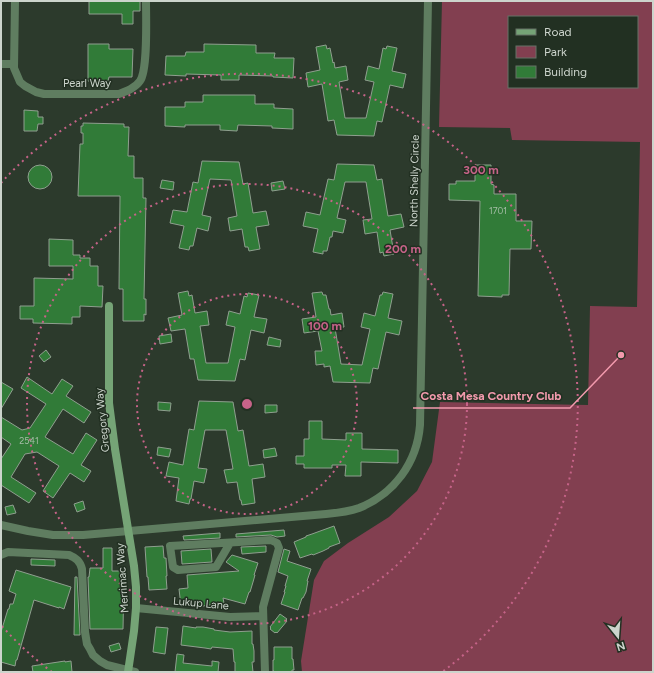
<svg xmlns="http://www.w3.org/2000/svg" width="654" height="673" font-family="Figtree,sans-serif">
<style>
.green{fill:#823f50;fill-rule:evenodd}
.building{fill:#317b38;stroke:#8f9f8f}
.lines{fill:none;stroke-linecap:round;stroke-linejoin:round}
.street{stroke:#5f7d60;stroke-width:8}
.secondary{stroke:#75a476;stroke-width:8}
.ring{fill:none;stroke:#c66388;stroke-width:2;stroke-dasharray:2 4}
.labels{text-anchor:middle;stroke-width:3;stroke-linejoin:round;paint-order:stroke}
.number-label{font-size:9px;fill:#a5bea7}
.street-label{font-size:11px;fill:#ccd4cc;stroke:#223022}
.centre{fill:#c66388;stroke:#223022;stroke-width:2}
.ring-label{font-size:12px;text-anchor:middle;font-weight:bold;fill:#c66388;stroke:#223022;stroke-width:3;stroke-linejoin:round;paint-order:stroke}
.leader{fill:none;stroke:#f29aad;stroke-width:1.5}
.callout-dot{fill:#f29aad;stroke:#223022;stroke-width:1.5}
.callout-label{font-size:12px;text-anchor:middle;font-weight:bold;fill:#f29aad;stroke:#223022;stroke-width:3;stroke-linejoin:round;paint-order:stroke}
</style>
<rect width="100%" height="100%" fill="#2c3a2c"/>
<path class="green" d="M442,1H653V672H302L301,661L314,580L324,561L348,543L389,517L417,491L432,462L440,402L588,405L590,306L637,307L640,142L512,140L510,128L439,127ZM509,17H637V87H509Z"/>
<path class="building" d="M89,1H140V11H133V24H122V14H89Z
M88,44H109V49H133L132,77H109L108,81H88Z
M204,44L256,45V53H275L274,58H294L293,78L273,77V76L239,75V80H221V75L186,74V76L165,75L166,56H185L186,52H204Z
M326,45L327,49L330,48L333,63L334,62L335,68L346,66L348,80L339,82L345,118H366L374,82L365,80L368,66L379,69L383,48L386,49L387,46L397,48L392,71L406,74L403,88L390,85L382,122L377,121L374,136L337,135L334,120L328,121L322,84L308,87L306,73L320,70L316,47Z
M203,95H255V104H274V108L293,109V129L272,128V126L238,125L237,131L220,130V125H185V127L165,126V107H185V102H203Z
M24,110L38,111V117H43V124H38L37,131H24Z
M83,123L124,124V127H129L128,156H134V178H143V198H146L144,299H146V315L144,314V321H123V289H119L120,196H78L80,144H83V133H81V126H83Z
M202,161L239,162L243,184L248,183L253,213L266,211L269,225L256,227L260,249L249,251L248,247H245L242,229L230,231L228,218L237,216L231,180L210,179L202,215L211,217L208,231L197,228L193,246H190L189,250L179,248L184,226L170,223L173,210L187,212L193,182L198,183Z
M337,164L374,165L377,180L382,179L388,216L401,214L404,227L390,230L394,254L384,256L383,252L380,253L377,232L365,234L363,220L372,219L366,182H345L337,218L346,220L343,233L333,231L332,237H330L327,251H323V254L313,252L318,229L303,226L306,212L320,215L328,179L334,180Z
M28 177a12 12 0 1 1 24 0a12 12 0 1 1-24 0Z
M475,165H491V184L494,185V194H516V221H532L531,249H510L509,295H502V297L478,296L480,201L449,200V184H456V181H475Z
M162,180L174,182L173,190L160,188Z
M283,181L285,189L272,191L271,183Z
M49,239L73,240V255H80V258H90V266H98V286H103L102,307L80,306V317H72V324L33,323V319H20V306H34V278L73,279V266H49Z
M188,291L189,296L192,295L195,313L207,311L209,325L200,326L206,363H228L235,327L226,325L229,311L240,314L244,296L247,297L248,293L259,295L254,317L267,319L264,333L251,330L245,360L240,359L235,381L198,380L194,359H190L185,329L171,331L168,318L182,315L178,293Z
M322,292L323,295H326L329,309H330L331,315L342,313L344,327L335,328L341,364L362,365L370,329L361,327L364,313L375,316L380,295H382L383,292L393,294L388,318L402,321L399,335L386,332L378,369L373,368L370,383L333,382L330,366L324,367V364L316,365L315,351H322L318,331L304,333L302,319L316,317L312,293Z
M171,334L172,342L160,344L159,336Z
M269,337L281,340L280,347L267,345Z
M46,350L51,357L44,362L39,356Z
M27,377L52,394L62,379L73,386L66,396L91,412L84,423L63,409L45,437L73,454L86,433L97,440L81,465L91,471L84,482L70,473L53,498L43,491L59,466L37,452L25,454L11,477L36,493L29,503L1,485V459L11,444L1,437V417L22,430L30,428L46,404L21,388Z
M1,382L13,389L1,409Z
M199,401L233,402L238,431L243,430L249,466L263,464L265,477L252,479L255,503L242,505L241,500H240L237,482L227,483L224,470L233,469L226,430H205L198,468L207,469L204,483L194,481L191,499H190L189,504L176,501L179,478L166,476L169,462L183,465L189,429L194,430Z
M158,402L171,403L170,411L158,410Z
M265,405H277V412L265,413Z
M309,421H322V439L346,440V433H362V449L398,450V463L361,462V476H345L346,465H332V468H304V464H296V456H304V439H309Z
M158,447L171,449L169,457L157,455Z
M275,448L277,456L264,458L263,450Z
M83,501L85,509L77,512L74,504Z
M13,505L16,513L7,515L5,507Z
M334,526L340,543L329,547V548L323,551L313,555L312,554L300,558L294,542L306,537V536L312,534Z
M284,530L285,536L277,537L271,535L236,537V534Z
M220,533V538L184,540L183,536Z
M163,546L164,558H166L167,576H166L167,589L149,590L148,577H147L145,547Z
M266,546V552L242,554L241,547Z
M103,548H112V571H123V577H124L123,629H90L88,577H89L90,568H103Z
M211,549L212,562L182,564L181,551Z
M284,549L290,551L287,561L311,569L307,581H308L306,592L303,598H302L298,610L281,604L285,592H284L286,586H285L288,576L278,572Z
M232,555L258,563L254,575H255L253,582L250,592H249L245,604L223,598L224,603L211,604V605L203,606H193V605L181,606L179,589L188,588L187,575L239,571L226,562Z
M31,559L55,560V566L31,565Z
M16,570L71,587L64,609L59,607V608L34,600L17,660H16L15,666L1,662V632L8,609H9L10,604H13L16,594L9,591Z
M75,577H77L80,635H74Z
M280,614L287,619L286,620L287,621L277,633L276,632L275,633L270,629L271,628L270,627Z
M183,626L196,628V627H203L214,629V630L230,632L252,631V644H253L254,651V662H252L253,672H235V662H234L233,649L212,647L211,649L205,648L181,645Z
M156,627L168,628L165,654L153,652Z
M119,643L121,649L111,652L109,646Z
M274,647H292V659H293L294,670H292V672H274V671H273V660H274Z
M177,654L184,655L183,663L212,666V661L219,662L218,672H175Z
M65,661V662L71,661L72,672H33L32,666Z"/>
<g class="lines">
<path class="street" d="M15,1L14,68L20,82L25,86L36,92L44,94H119C127,91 135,88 140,81C148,70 146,17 146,1
M1,64H14
M1,525L28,531L53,535H83L326,514C337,513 348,512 359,508C394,494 417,463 420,425L428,1
M230,543L216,567L178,570L173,567L170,546L271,540L277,543L279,548L263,607L265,672
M1,555L3,554L8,552L69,555C76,558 80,561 82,569L85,632L87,644L90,649L93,655L100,661L107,665L135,672
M136,608L230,617L263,616"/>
<path class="secondary" d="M109,306V403L115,449L134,566L136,587V608L134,631L128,672"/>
</g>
<g class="ring">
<circle cx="247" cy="404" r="110"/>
<circle cx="247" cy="404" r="220"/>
<path d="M52 672A331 331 0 0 1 1 625M1 183A331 331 0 1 1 442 672"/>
</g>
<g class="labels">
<g class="number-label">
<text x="498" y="214">1701</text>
<text x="29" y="444">2541</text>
</g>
<g class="street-label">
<text x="87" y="87">Pearl Way</text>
<text transform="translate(414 181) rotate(-89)" y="4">North Shelly Circle</text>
<text transform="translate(102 420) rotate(-96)" y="4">Gregory Way</text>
<text transform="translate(122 578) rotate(-94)" y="4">Merrimac Way</text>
<text transform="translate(201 603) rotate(5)" y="4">Lukup Lane</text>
</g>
</g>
<circle cx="247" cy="404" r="6" class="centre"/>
<g class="ring-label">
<text x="481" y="174">300 m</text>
<text x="403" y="253">200 m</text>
<text x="325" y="330">100 m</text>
</g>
<path class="leader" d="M621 355L570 408H413"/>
<circle class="callout-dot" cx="621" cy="355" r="4"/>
<g class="callout-label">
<text x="491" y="400">Costa Mesa Country Club</text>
</g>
<rect width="654" height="673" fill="none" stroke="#ccd4cc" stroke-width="4"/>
<rect x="508" y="16" width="130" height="72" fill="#223022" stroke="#667266"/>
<rect x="516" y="29" width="20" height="6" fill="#75a476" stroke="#667266"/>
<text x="544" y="36" font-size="12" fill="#ccd4cc">Road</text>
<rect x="516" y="46" width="20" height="12" fill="#823f50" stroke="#667266"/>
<text x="544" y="56" font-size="12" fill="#ccd4cc">Park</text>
<rect x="516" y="66" width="20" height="12" fill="#317b38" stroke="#667266"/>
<text x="544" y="76" font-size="12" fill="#ccd4cc">Building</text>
<g transform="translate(618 637) rotate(163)" stroke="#223022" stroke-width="3" paint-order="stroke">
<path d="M0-3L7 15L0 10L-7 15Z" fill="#ccd4cc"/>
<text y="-6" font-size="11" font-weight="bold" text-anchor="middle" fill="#ccd4cc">N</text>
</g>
</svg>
